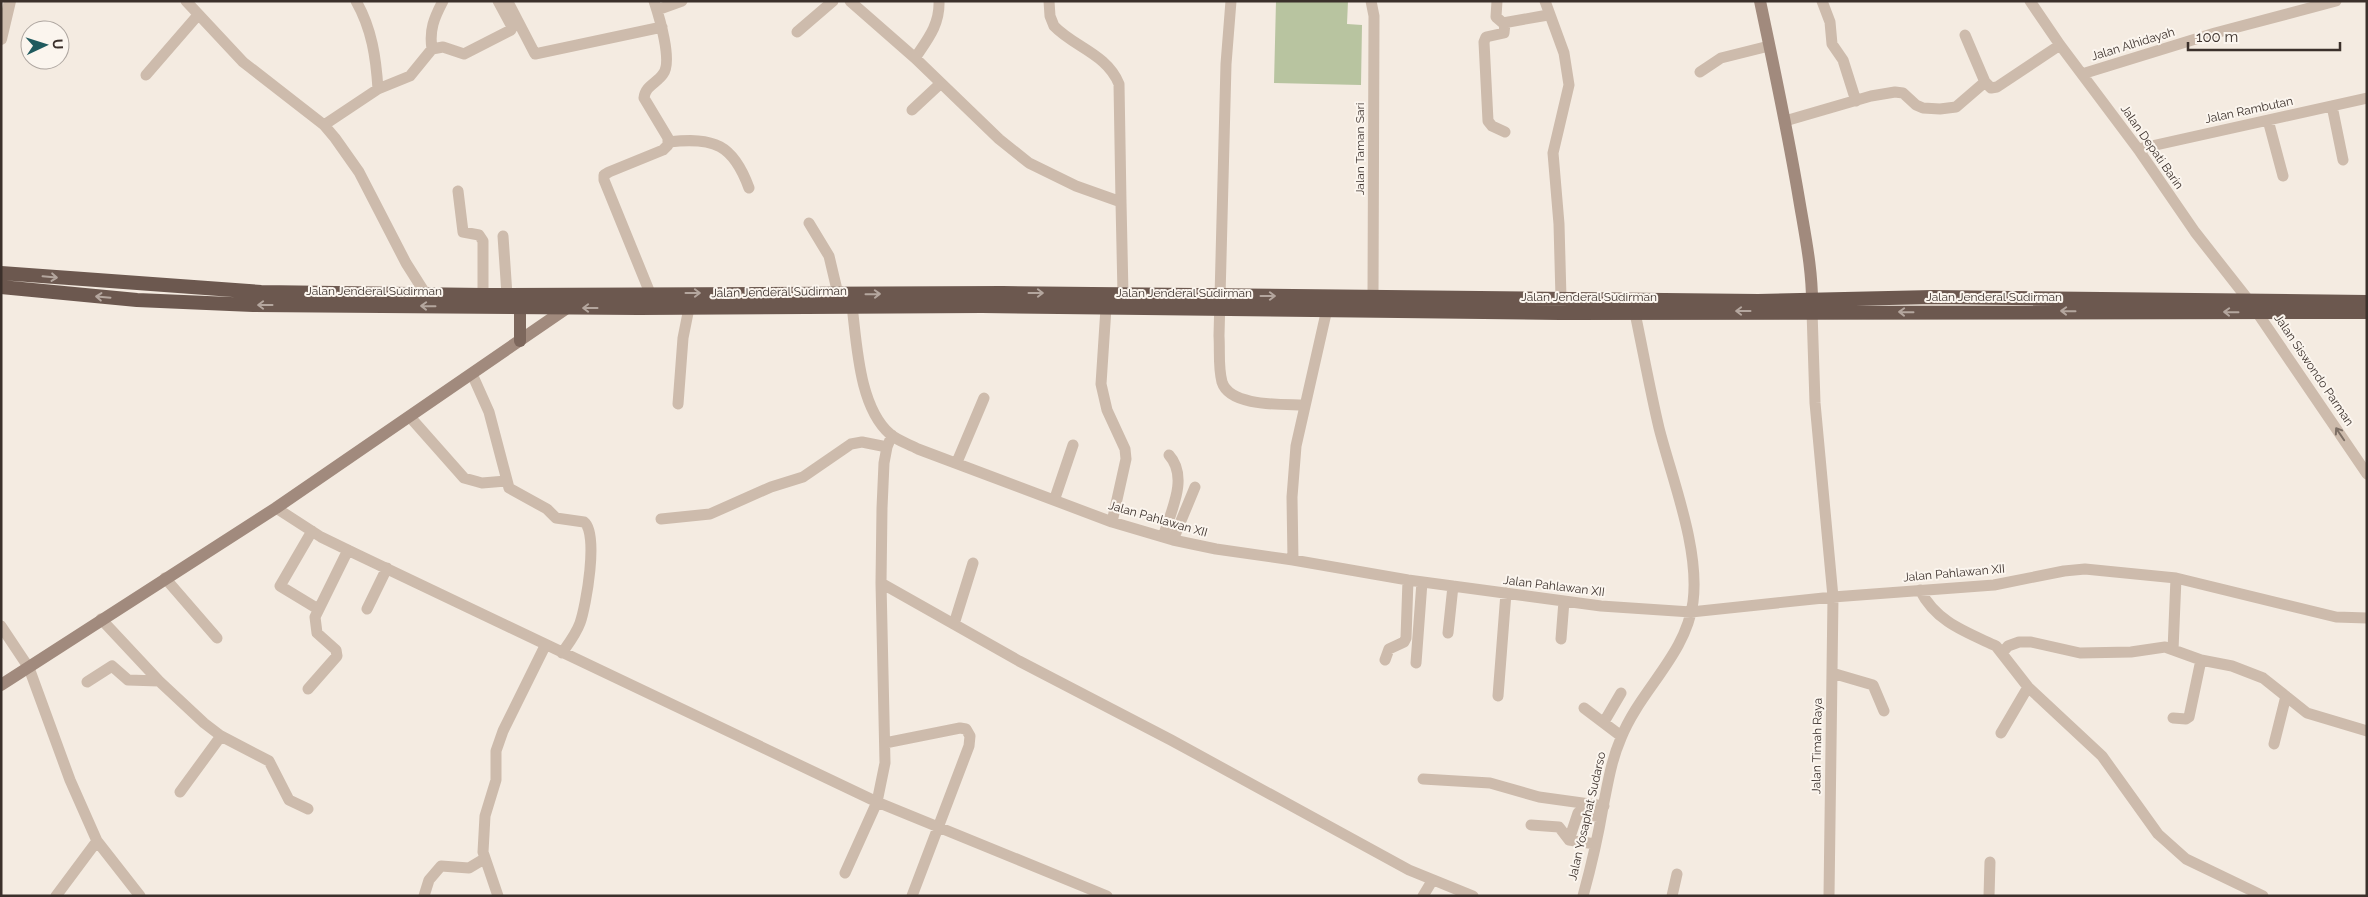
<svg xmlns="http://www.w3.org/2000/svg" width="2368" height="897" font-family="Raleway,sans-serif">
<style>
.grass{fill:#b8c4a0}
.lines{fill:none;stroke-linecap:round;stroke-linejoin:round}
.minor{stroke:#cdbbac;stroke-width:11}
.tertiary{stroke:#cdbbac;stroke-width:12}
.secondary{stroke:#a18a7d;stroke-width:12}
.primary{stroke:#7d675c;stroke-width:12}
.trunk{stroke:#6c584f;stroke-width:14}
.oneway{stroke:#b4a69e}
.oneway2{stroke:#7d6f65}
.labels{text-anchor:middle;stroke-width:4;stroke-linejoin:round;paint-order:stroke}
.street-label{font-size:12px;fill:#3b302b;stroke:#fbf5ee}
</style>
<rect width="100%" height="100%" fill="#f4ebe1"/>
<path class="grass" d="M1276,1H1348L1347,24L1362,25L1361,85L1274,83Z"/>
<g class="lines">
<path class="minor" d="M186,1L243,62L324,125L335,138L359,172L406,263L425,293
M356,1C372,29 376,58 378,89
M850,1L915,58L999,139L1029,163L1076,186L1121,202L1123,294
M1049,1L1050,16L1054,26C1074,47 1107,54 1119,84L1121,202
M1231,1L1226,64L1219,336C1220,351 1218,367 1222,382C1230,407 1282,404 1303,405
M1371,1L1374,16L1373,297
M1497,1L1496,17L1503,23L1548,15
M1545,1L1564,53L1569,85L1553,153L1559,224L1561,298
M1822,1L1830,22L1832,44L1843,60L1856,101
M2030,1L2060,45L2138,149L2195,232L2250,302L2367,474
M508,2L535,54L662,27
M657,10L682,1
M1505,23L1504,33L1486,37L1484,42L1488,121L1492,126L1505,132
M797,32L833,1
M1965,35L1985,82L1991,88L1997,87L2060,45
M432,49C429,30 434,18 443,1
M915,58C927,40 940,25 939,1
M1700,72L1721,58L1769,46
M2082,74L2215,33L2336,1
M146,75L198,15
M2332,106L2343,160
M912,110L941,83
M2268,120L2283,176
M1785,121L1871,96L1895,92L1903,93L1916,105L1923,108L1940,109L1956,107L1985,82
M324,125L378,89L410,76L432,49L443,47L464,54L511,30L512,27L498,1
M669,142C714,137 733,144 749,188
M2138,149L2367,98
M458,191L463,232L479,235L483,241V295
M809,223L829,256L838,294
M503,236L507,295
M650,293L604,180V175L609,172L663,150L668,145V138L644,98C645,86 657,83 663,74C673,62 659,16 654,1
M852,306C857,345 859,407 890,434C898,441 909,444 918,449L1112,522L1173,540L1216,549L1293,560L1408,580L1601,606L1691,612L1833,597L1994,585L2064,571L2085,569L2176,578L2336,617L2367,618
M1106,308L1101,384L1107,410L1125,449L1126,459L1112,522
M1812,311L1815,403L1833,597L1829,896
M472,374L489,412L509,488L547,509L556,518L584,522C599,533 586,606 580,623C576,634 569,643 562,653
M678,404L683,338L689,308
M410,417L464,478L482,483L506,481
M957,462L984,398
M1055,498L1073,445
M276,508L321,537L356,554L877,802L1107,896
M661,519L710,514L771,487L803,477L851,444L862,442L887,447
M312,531L280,586L318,609
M1163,537C1171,511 1189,477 1169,455
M1173,540L1195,487
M1293,560L1292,497L1296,446L1327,309
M165,578L217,638
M881,583L1019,661L1171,740L1409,870L1473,896
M1920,590C1936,622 1966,632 1996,646L2028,687L2102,756L2158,834L2186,859L2263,896
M367,609L387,568
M101,619L159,681L204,723L221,736L269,761L289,800L308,809
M954,624L973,563
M1,626L29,668L70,780L97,841L140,896
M1448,633L1453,586
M1561,639L1564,601
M2173,650L2176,578
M2003,652L2008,646L2019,642H2031L2080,653L2131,652L2165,647L2201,660L2232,666L2263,678L2307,713L2367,731
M1385,660L1389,649L1404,642L1406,638L1408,580
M1416,663L1422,582
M1832,673L1873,685L1884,711
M87,682L112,666L128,680L159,681
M308,689L337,656L336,650L317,633L315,617L348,550
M1498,696L1506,593
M1584,708L1621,736
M2173,718L2186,719L2189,717L2201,660
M1604,722L1621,693
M2001,733L2028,687
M885,743L960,728L966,729L970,736L969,746L912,896
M2274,744L2286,696
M1423,779L1490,783L1539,797L1604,806
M180,792L221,736
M1531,825L1559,827L1569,840L1595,844
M1569,840L1578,813L1601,817
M845,873L877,802L885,763L881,583L882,508L884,463L887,447L892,435
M56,896L97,841
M424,896L429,880L441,866L469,868L484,859
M498,896L483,852L485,816L496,780V751L503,731L545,646
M1423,896L1432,881
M1583,896C1591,867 1598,837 1603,807C1608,783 1611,761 1621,738C1640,690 1686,655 1693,602C1700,549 1672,479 1659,428C1650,390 1643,351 1635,313
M1672,896L1677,874
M1989,896L1990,862"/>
<path class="tertiary" d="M1,39L10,1"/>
<path class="secondary" d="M1760,1C1774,67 1788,133 1799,199C1805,235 1813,272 1812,309
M1,685L276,508L567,308"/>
<path class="primary" d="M520,298V341"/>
<path class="trunk" d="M1,273L261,292L483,295L1003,293L1758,301L1933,297L2367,302
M1,287L137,300L253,305L639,308L982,306L1560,313L2367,312"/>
</g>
<defs><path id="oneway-shaft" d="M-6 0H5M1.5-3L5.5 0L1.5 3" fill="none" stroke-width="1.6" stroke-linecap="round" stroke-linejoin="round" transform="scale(1.25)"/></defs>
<g class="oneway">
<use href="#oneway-shaft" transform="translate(50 277) rotate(5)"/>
<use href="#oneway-shaft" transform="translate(693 293)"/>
<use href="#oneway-shaft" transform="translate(1036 293)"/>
<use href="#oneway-shaft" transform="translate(873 294) rotate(-1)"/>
<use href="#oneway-shaft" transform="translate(1268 296)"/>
<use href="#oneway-shaft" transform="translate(103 297) rotate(-175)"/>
<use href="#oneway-shaft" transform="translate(265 305) rotate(-180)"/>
<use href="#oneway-shaft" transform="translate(428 306) rotate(-179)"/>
<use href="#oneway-shaft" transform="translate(590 308) rotate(-180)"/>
<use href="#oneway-shaft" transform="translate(1743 311) rotate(-180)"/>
<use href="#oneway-shaft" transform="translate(2068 311) rotate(-179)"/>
<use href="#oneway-shaft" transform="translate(1906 312) rotate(-179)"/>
<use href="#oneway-shaft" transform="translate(2231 312) rotate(-179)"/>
</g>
<use class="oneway2" href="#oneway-shaft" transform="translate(2340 434) rotate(-124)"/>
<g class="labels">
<g class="street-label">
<text transform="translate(2133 44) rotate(-17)" y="4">Jalan Alhidayah</text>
<text transform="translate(2249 110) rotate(-12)" y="4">Jalan Rambutan</text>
<text transform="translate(2152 147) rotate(55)" y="4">Jalan Depati Barin</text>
<text transform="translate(1360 149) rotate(-90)" y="4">Jalan Taman Sari</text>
<text x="374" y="295">Jalan Jenderal Sudirman</text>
<text transform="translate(779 292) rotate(-1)" y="4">Jalan Jenderal Sudirman</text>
<text x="1184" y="297">Jalan Jenderal Sudirman</text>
<text x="1589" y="301">Jalan Jenderal Sudirman</text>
<text x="1994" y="301">Jalan Jenderal Sudirman</text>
<text transform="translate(2314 370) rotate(56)" y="4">Jalan Siswondo Parman</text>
<text transform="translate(1158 519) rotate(16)" y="4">Jalan Pahlawan XII</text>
<text transform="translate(1954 573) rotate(-5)" y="4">Jalan Pahlawan XII</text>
<text transform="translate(1554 586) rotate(7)" y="4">Jalan Pahlawan XII</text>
<text transform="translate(1817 746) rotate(-89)" y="4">Jalan Timah Raya</text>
<text transform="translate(1587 816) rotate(-77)" y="4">Jalan Yosaphat Sudarso</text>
</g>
</g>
<rect width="2368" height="897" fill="none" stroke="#3b302b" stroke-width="5"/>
<g transform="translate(45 45) rotate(86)"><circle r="24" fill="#fbf5ee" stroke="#aea6a0"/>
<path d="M0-4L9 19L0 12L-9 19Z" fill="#1f5a5e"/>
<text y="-8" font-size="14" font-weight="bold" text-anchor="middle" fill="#3b302b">U</text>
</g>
<path d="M2188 42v8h152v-8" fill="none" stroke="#3b302b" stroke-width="2.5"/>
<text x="2196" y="42" font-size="15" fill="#3b302b" stroke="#fbf5ee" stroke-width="4" paint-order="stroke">100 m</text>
</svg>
